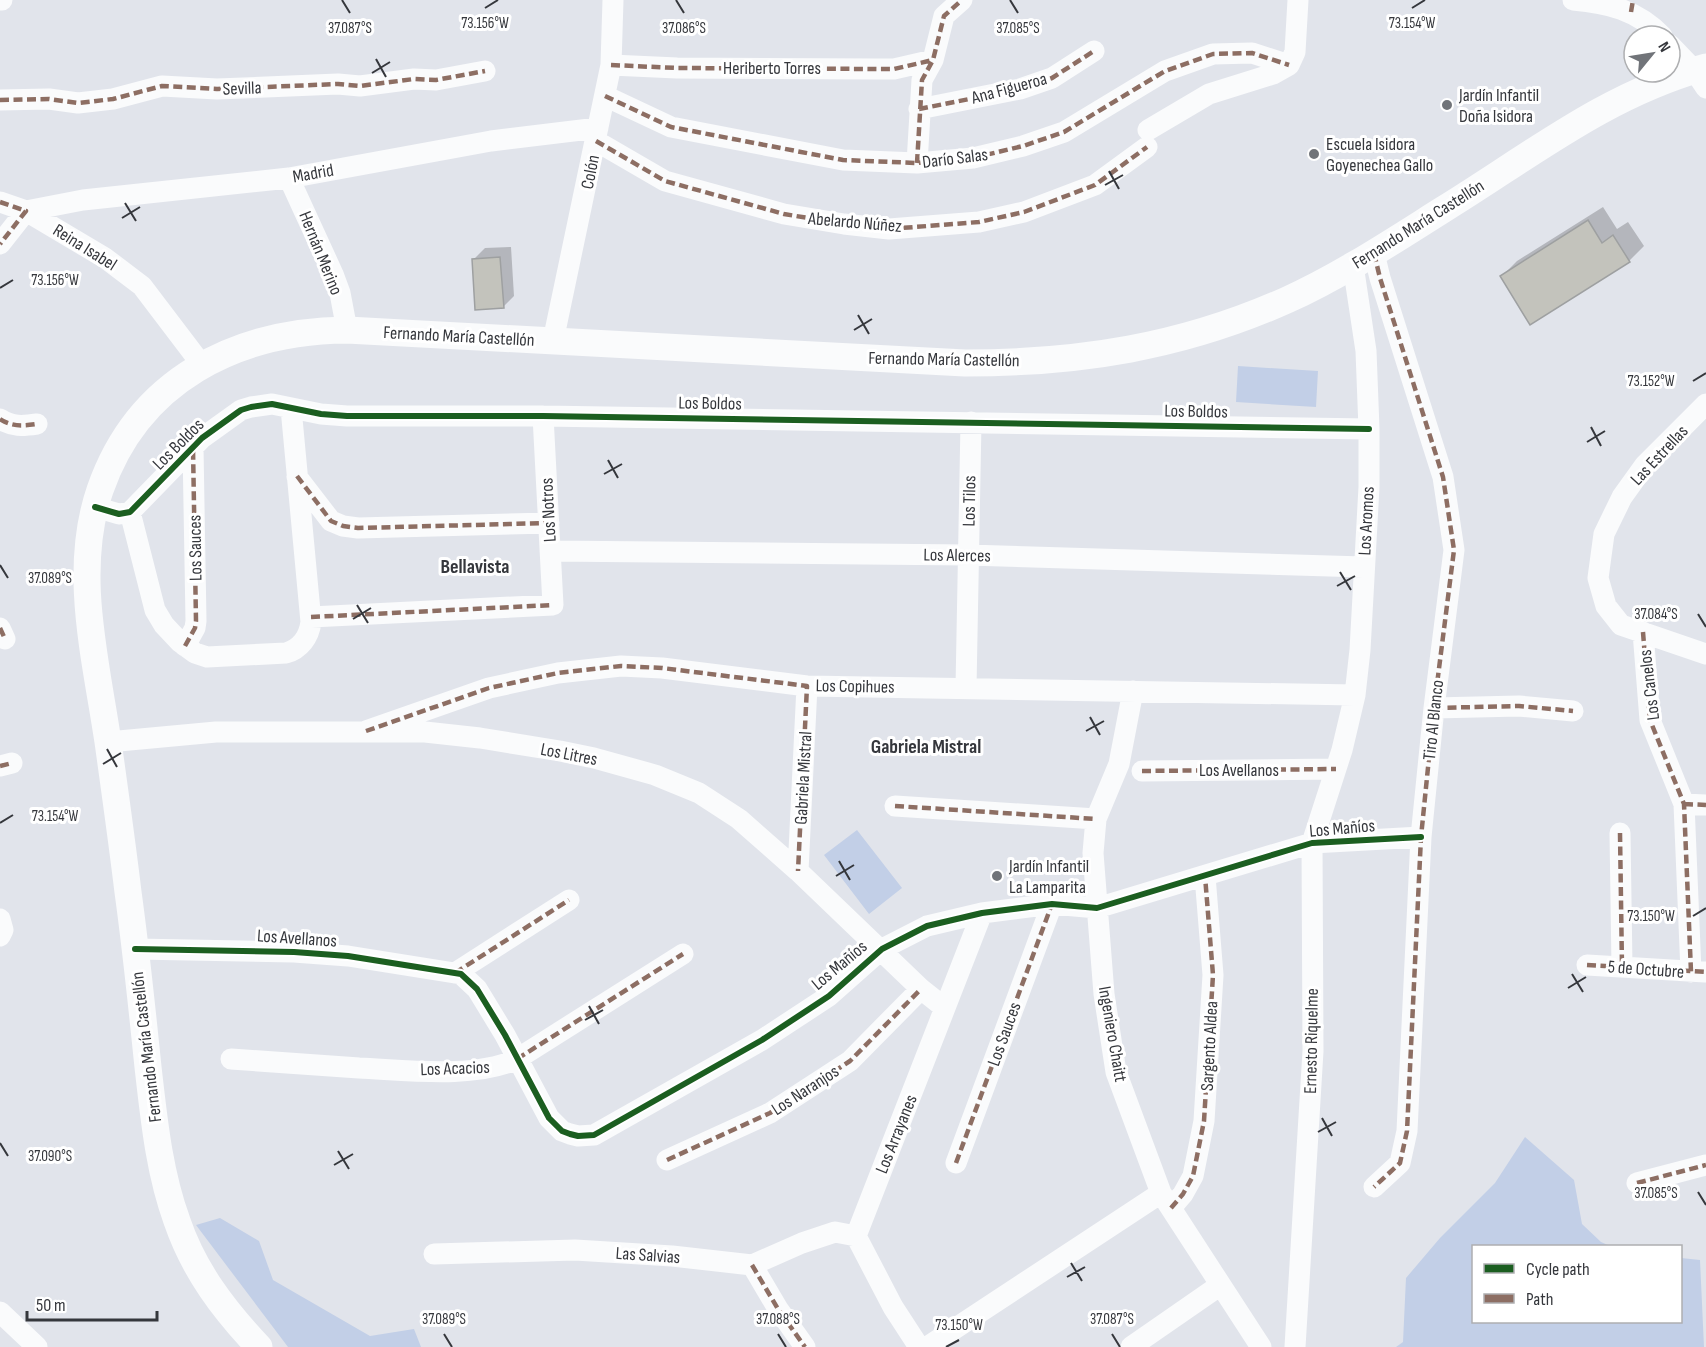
<svg xmlns="http://www.w3.org/2000/svg" width="1706" height="1347" font-family="'Sofia Sans Condensed',sans-serif">
<style>
.green{fill:#c2cfe7}
.shadow{fill:#0003}
.building{fill:#c3c3bc;stroke:#9ea0a1;stroke-width:1.5}
.lines{fill:none;stroke-linecap:round;stroke-linejoin:round}
.minor{stroke:#fafbfc;stroke-width:21}
.major{stroke:#fafbfc;stroke-width:27}
.quiet{stroke:#8d6e63;stroke-width:4.5;stroke-dasharray:9 4.5;stroke-linecap:butt}
.cycleway-casing{stroke:#fff;stroke-width:10}
.cycleway{stroke:#1b5e20;stroke-width:6}
.ticks{fill:none;stroke:#35373c;stroke-width:2}
.poi-dot{fill:#717479;stroke:#fff;stroke-width:2}
.labels{text-anchor:middle;stroke-width:6;stroke-linejoin:round;paint-order:stroke}
.street-label{font-size:18px;fill:#35373c;stroke:#fff}
.poi-label{font-size:18px;fill:#35373c;stroke:#fff;text-anchor:start}
.neighbourhood-label{font-size:20px;font-weight:bold;fill:#35373c;stroke:#fff}
.ticks-label{font-size:15px;text-anchor:middle;fill:#35373c;stroke:#fff;stroke-width:6;stroke-linejoin:round;paint-order:stroke}
</style>
<rect width="100%" height="100%" fill="#e1e4eb"/>
<path class="green" d="M1238,366L1318,371L1316,407L1236,402Z
M857,830L902,888L869,914L824,855Z
M1525,1137L1574,1180L1582,1224L1601,1242L1610,1246H1474V1322H1680L1681,1258L1700,1260L1704,1347H1396L1403,1342L1406,1278L1440,1238L1495,1183Z
M220,1218L259,1241L273,1280L370,1336L414,1329L421,1347H288L196,1225Z"/>
<path class="shadow" d="M1603,207L1617,229L1628,222L1644,246L1629,261L1502,276L1517,261Z
M511,247L514,296L503,307L474,259L485,248Z"/>
<path class="building" d="M1588,220L1602,243L1613,235L1630,262L1530,325L1500,276Z
M500,257L504,308L475,310L472,259Z"/>
<g class="lines">
<path class="minor" d="M0,0H2
M1573,0C1608,3 1637,10 1662,36
M1670,45L1694,70L1706,88
M611,65L677,68L878,69H894L933,60
M605,96L671,127L843,160L917,163L973,158L1023,146L1064,132L1165,71L1213,54L1252,53L1289,65
M0,100L49,99L78,103L113,99L162,86L217,89L338,84L360,86L414,79L436,80L485,71
M919,109L1020,89L1052,78L1094,51
M1148,130L1209,94L1273,74L1289,65L1295,52L1298,0
M596,141L665,181L784,214L844,224L889,229L979,222L1024,212L1095,185L1147,147
M917,163L922,80L933,60L944,16L962,0
M289,178L333,274L340,293L347,330
M0,202L26,211L105,258L142,286L202,365
M26,211L83,200L289,178L491,141L598,128
M0,244L26,211
M1374,253L1380,278L1443,477L1454,550L1434,708L1421,837L1407,1131L1400,1163L1374,1187
M553,341L611,65L613,0
M1706,404L1645,465L1622,497L1604,534L1598,578L1606,606L1621,625L1706,654
M0,419C12,427 23,426 37,424
M297,477L331,521L343,526L358,528L549,523
M95,507L119,514L130,512L202,438L241,410L251,407L272,404L321,414L347,416H543L1369,429
M130,512L155,610L164,625L180,642L195,653L207,657L286,653C300,649 309,637 311,622L291,408
M550,551L968,555L1364,567
M311,617L553,605L543,416
M0,628L5,639
M1643,632L1650,720L1684,804L1691,972
M185,646L195,628L196,621L193,447
M966,688L971,422
M1133,691L1119,764L1096,819L1093,853L1104,994L1116,1072L1161,1193L1261,1347
M1434,708L1519,706L1573,711
M366,731L489,688L558,673L621,666L662,668L807,686L1355,695
M108,742L216,732H425L480,738L560,751L594,758L655,775L699,793L739,819L798,871L921,989L945,1008
M0,766L12,763
M1142,771L1336,769
M1684,804L1706,805
M895,806L1096,819
M1620,833L1622,967
M798,871L807,686
M0,919L3,930L0,936
M135,949L294,952L348,956L461,974L477,989L505,1035L549,1118L562,1131L570,1134L578,1136L594,1135L762,1040L829,996L882,949L927,926L982,913L1052,904L1097,908L1312,843L1421,837
M1587,965L1705,972
M455,973L569,900
M231,1059C274,1062 317,1065 359,1068C406,1070 475,1079 517,1059L683,954
M667,1160L770,1113L850,1061L921,989
M956,1163L1052,904
M1637,1183L1706,1165
M1171,1208L1183,1194L1193,1176L1204,1121L1213,975L1205,876
M434,1254L575,1250L672,1256L752,1265L802,1243L835,1232L856,1236
M752,1265L778,1309L805,1347
M0,1312L37,1347
M919,1347L893,1307L856,1236L982,913
M927,1347L1161,1193
M1131,1347L1219,1286
M1295,1347L1313,1051L1312,843L1342,750L1355,695L1360,650L1369,487V429L1366,351L1353,265"/>
<path class="major" d="M259,1347C224,1310 194,1271 177,1221C159,1172 154,1119 148,1067C142,1008 136,950 128,892C122,842 115,792 108,742C96,660 72,571 100,490C138,380 236,331 347,330L965,363C1079,363 1182,347 1287,300C1342,275 1393,241 1444,209C1530,156 1607,94 1706,67"/>
<path class="quiet" d="M1631,12L1633,0
M611,65L677,68L878,69H894L933,60
M605,96L671,127L843,160L917,163L973,158L1023,146L1064,132L1165,71L1213,54L1252,53L1289,65
M0,100L49,99L78,103L113,99L162,86L217,89L338,84L360,86L414,79L436,80L485,71
M919,109L1020,89L1052,78L1094,51
M596,141L665,181L784,214L844,224L889,229L979,222L1024,212L1095,185L1147,147
M917,163L922,80L933,60L944,16L962,0
M0,202L26,211L0,244
M1374,253L1380,278L1443,477L1454,550L1434,708L1421,837L1407,1131L1400,1163L1374,1187
M0,419C12,427 23,426 37,424
M297,476L331,521L343,526L358,528L549,523
M311,617L553,605
M0,628L5,639
M1643,632L1650,720L1684,804L1691,972
M185,646L195,628L196,621L193,448
M1434,708L1519,706L1573,711
M366,731L489,688L558,673L621,666L662,668L807,686L798,871
M0,766L12,763
M1142,771L1336,769
M1684,804L1706,805
M895,806L1096,819
M1620,833L1622,967
M1587,965L1706,972
M455,973L569,900
M517,1059L683,954
M667,1160L770,1113L850,1061L921,989
M956,1163L1052,904
M1637,1183L1706,1165
M1171,1208L1183,1194L1193,1176L1204,1121L1213,975L1205,876
M752,1265L778,1309L805,1347"/>
<g class="cycleway-casing">
<path id="cycleway" d="M95,507L119,514L130,512L202,438L241,410L251,407L272,404L321,414L347,416H543L1369,429
M135,949L294,952L348,956L461,974L477,989L505,1035L549,1118L562,1131L570,1134L578,1136L594,1135L762,1040L829,996L882,949L927,926L982,913L1052,904L1097,908L1312,843L1421,837"/>
</g>
<use href="#cycleway" class="cycleway"/>
</g>
<path class="ticks" d="M342,0L350,13M676,0L684,13M1010,0L1018,13M485,8L498,0M1412,8L1425,0M376,59L386,77M372,73L390,62M1109,171L1119,189M1105,185L1123,175M125,203L136,221M122,218L140,207M0,288L13,280M858,315L869,334M854,330L872,319M1693,381L1706,373M1591,427L1601,446M1587,442L1605,431M608,460L618,478M604,474L622,464M0,565L8,578M1340,572L1351,590M1337,586L1355,576M357,605L368,623M1698,614L1706,627M353,619L371,608M1090,717L1100,735M1086,731L1104,721M107,749L117,767M103,764L121,753M0,823L13,815M839,861L850,880M836,876L854,865M1693,916L1706,908M1572,974L1583,992M1568,988L1586,977M589,1006L599,1024M585,1020L603,1010M1322,1118L1332,1136M1318,1132L1336,1122M0,1143L8,1156M338,1151L349,1169M334,1165L353,1154M1698,1192L1706,1205M1071,1263L1082,1281M1067,1277L1085,1267M444,1334L452,1347M778,1334L786,1347M1112,1334L1120,1347M946,1347L959,1340"/>
<g class="poi-dot">
<circle cx="1447" cy="105" r="6"/>
<circle cx="1314" cy="154" r="6"/>
<circle cx="997" cy="876" r="6"/>
</g>
<g class="labels">
<g class="street-label">
<text x="772" y="74">Heriberto Torres</text>
<text transform="translate(242 88) rotate(-2)" y="6">Sevilla</text>
<text transform="translate(1009 88) rotate(-15)" y="6">Ana Figueroa</text>
<text transform="translate(955 158) rotate(-7)" y="6">Darío Salas</text>
<text transform="translate(590 172) rotate(-79)" y="6">Colón</text>
<text transform="translate(313 173) rotate(-10)" y="6">Madrid</text>
<text transform="translate(855 222) rotate(5)" y="6">Abelardo Núñez</text>
<text transform="translate(1418 224) rotate(-32)" y="6">Fernando María Castellón</text>
<text transform="translate(85 247) rotate(32)" y="6">Reina Isabel</text>
<text transform="translate(321 253) rotate(68)" y="6">Hernán Merino</text>
<text transform="translate(459 336) rotate(3)" y="6">Fernando María Castellón</text>
<text transform="translate(944 359) rotate(1)" y="6">Fernando María Castellón</text>
<text transform="translate(710 403) rotate(1)" y="6">Los Boldos</text>
<text transform="translate(1196 411) rotate(1)" y="6">Los Boldos</text>
<text transform="translate(178 444) rotate(-45)" y="6">Los Boldos</text>
<text transform="translate(1659 455) rotate(-47)" y="6">Las Estrellas</text>
<text transform="translate(969 501) rotate(-89)" y="6">Los Tilos</text>
<text transform="translate(548 510) rotate(-93)" y="6">Los Notros</text>
<text transform="translate(1366 521) rotate(-87)" y="6">Los Aromos</text>
<text transform="translate(195 548) rotate(-91)" y="6">Los Sauces</text>
<text transform="translate(957 555) rotate(1)" y="6">Los Alerces</text>
<text transform="translate(1649 685) rotate(-97)" y="6">Los Canelos</text>
<text transform="translate(855 686) rotate(1)" y="6">Los Copihues</text>
<text transform="translate(1433 720) rotate(-84)" y="6">Tiro Al Blanco</text>
<text transform="translate(569 754) rotate(11)" y="6">Los Litres</text>
<text x="1239" y="776">Los Avellanos</text>
<text transform="translate(803 778) rotate(-87)" y="6">Gabriela Mistral</text>
<text transform="translate(1342 828) rotate(-5)" y="6">Los Mañíos</text>
<text transform="translate(297 938) rotate(4)" y="6">Los Avellanos</text>
<text transform="translate(839 965) rotate(-40)" y="6">Los Mañíos</text>
<text transform="translate(1646 969) rotate(4)" y="6">5 de Octubre</text>
<text transform="translate(1004 1034) rotate(-70)" y="6">Los Sauces</text>
<text transform="translate(1113 1034) rotate(80)" y="6">Ingeniero Chaitt</text>
<text transform="translate(1311 1041) rotate(-89)" y="6">Ernesto Riquelme</text>
<text transform="translate(1209 1046) rotate(-87)" y="6">Sargento Aldea</text>
<text transform="translate(146 1047) rotate(-97)" y="6">Fernando María Castellón</text>
<text transform="translate(455 1068) rotate(-2)" y="6">Los Acacios</text>
<text transform="translate(805 1090) rotate(-33)" y="6">Los Naranjos</text>
<text transform="translate(896 1134) rotate(-68)" y="6">Los Arrayanes</text>
<text transform="translate(648 1255) rotate(4)" y="6">Las Salvias</text>
</g>
<g class="poi-label">
<text x="1459" y="101">Jardín Infantil<tspan x="1459" dy="21">Doña Isidora</tspan></text>
<text x="1326" y="150">Escuela Isidora<tspan x="1326" dy="21">Goyenechea Gallo</tspan></text>
<text x="1009" y="872">Jardín Infantil<tspan x="1009" dy="21">La Lamparita</tspan></text>
</g>
<g class="neighbourhood-label">
<text x="475" y="573">Bellavista</text>
<text x="926" y="753">Gabriela Mistral</text>
</g>
</g>
<g class="ticks-label">
<text x="485" y="28">73.156°W</text>
<text x="1412" y="28">73.154°W</text>
<text x="350" y="33">37.087°S</text>
<text x="684" y="33">37.086°S</text>
<text x="1018" y="33">37.085°S</text>
<text x="55" y="285">73.156°W</text>
<text x="1651" y="386">73.152°W</text>
<text x="50" y="583">37.089°S</text>
<text x="1656" y="619">37.084°S</text>
<text x="55" y="821">73.154°W</text>
<text x="1651" y="921">73.150°W</text>
<text x="50" y="1161">37.090°S</text>
<text x="1656" y="1198">37.085°S</text>
<text x="444" y="1324">37.089°S</text>
<text x="778" y="1324">37.088°S</text>
<text x="1112" y="1324">37.087°S</text>
<text x="959" y="1330">73.150°W</text>
</g>
<rect x="1472" y="1245" width="210" height="78" fill="#ffffff" stroke="#aeafb1" stroke-width="1.5"/>
<rect x="1484" y="1264" width="30" height="9" fill="#1b5e20" stroke="#aeafb1" stroke-width="1.5"/>
<text x="1526" y="1275" font-size="18" fill="#35373c">Cycle path</text>
<rect x="1484" y="1294" width="30" height="9" fill="#8d6e63" stroke="#aeafb1" stroke-width="1.5"/>
<text x="1526" y="1305" font-size="18" fill="#35373c">Path</text>
<g transform="translate(1652 54) rotate(60)"><circle r="28" fill="#ffffff" stroke="#aeafb1" stroke-width="1.5"/>
<path d="M0-4.5L10 22L0 15L-10 22Z" fill="#717479"/>
<text y="-9" font-size="16" font-weight="bold" text-anchor="middle" fill="#35373c">N</text>
</g>
<path d="M27 1311v9h130v-9" fill="none" stroke="#35373c" stroke-width="3"/>
<text x="36" y="1311" font-size="18" fill="#35373c" stroke="#ffffff" stroke-width="4.5" paint-order="stroke">50 m</text>
</svg>
